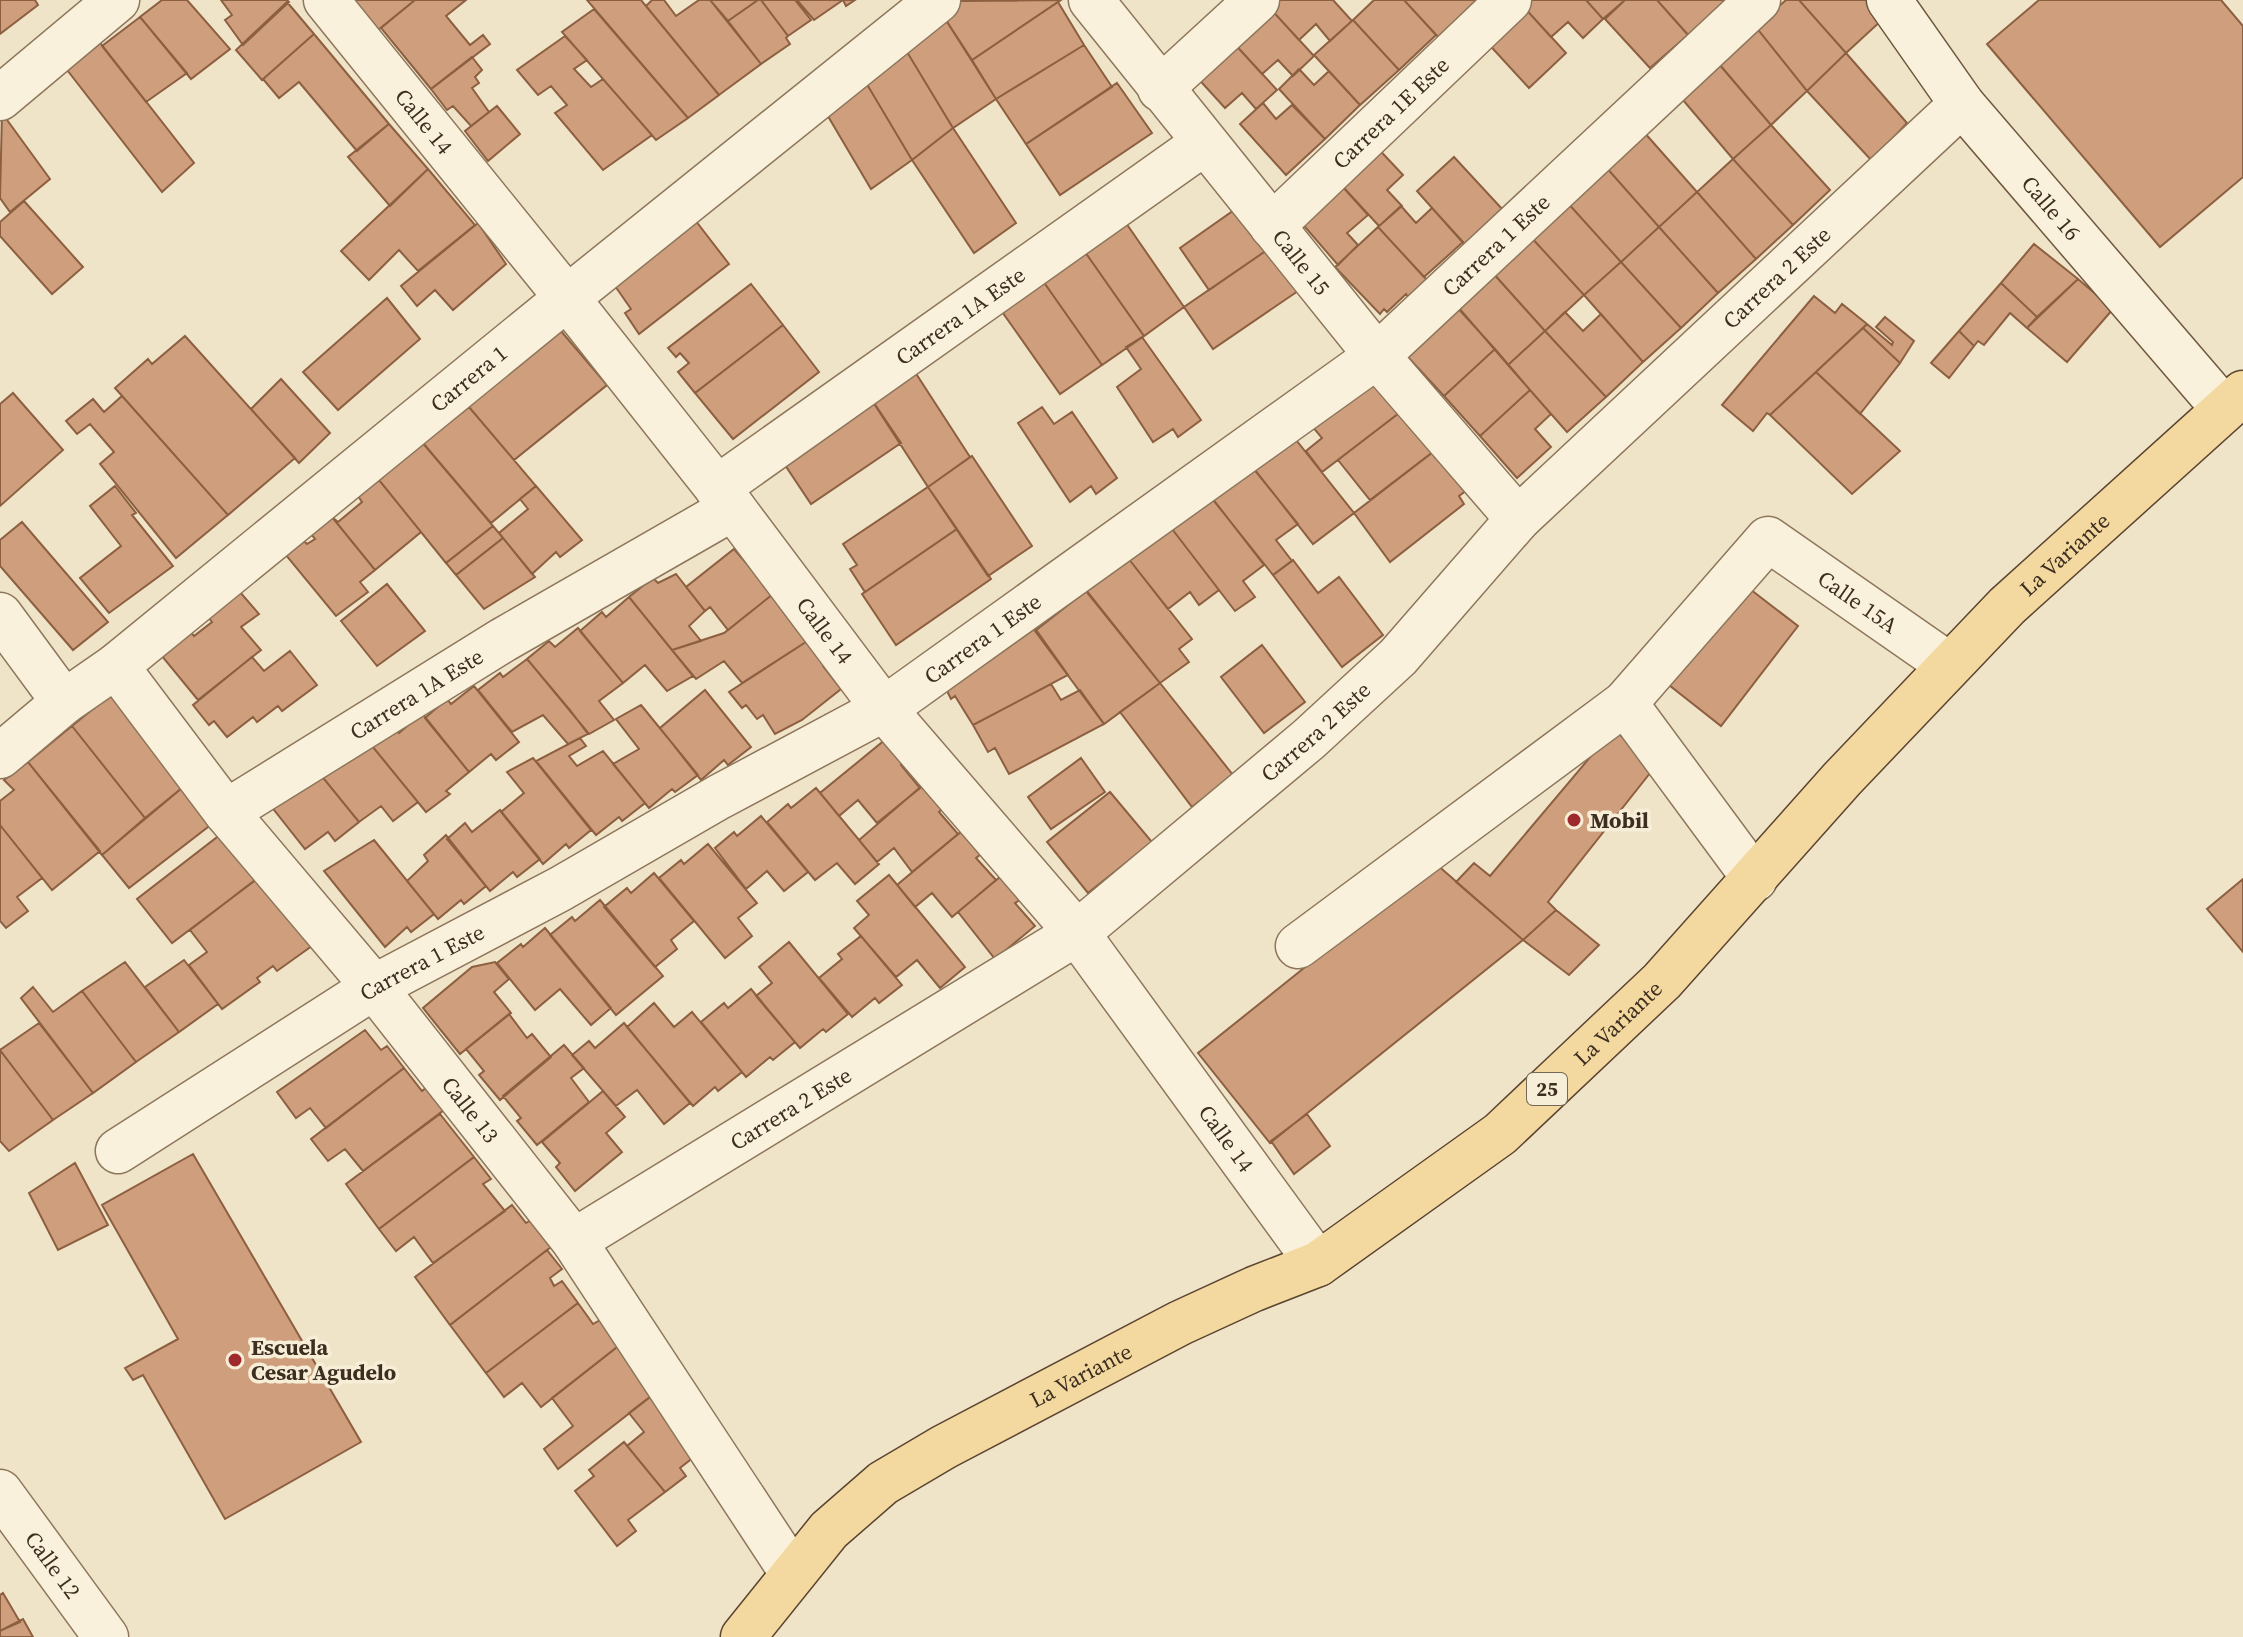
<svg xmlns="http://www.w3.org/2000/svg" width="2243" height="1637" font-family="'Source Serif 4',serif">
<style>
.building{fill:#cf9f7d;stroke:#8d5f41;stroke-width:2}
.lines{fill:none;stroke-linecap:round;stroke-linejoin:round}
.street-casing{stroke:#8d765c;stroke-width:47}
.secondary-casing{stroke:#6f573f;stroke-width:47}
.primary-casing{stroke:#5b4430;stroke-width:47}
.street{stroke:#faf1dc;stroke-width:44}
.secondary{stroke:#faf1dc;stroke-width:44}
.primary{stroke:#f3d9a0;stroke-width:44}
.poi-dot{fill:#9e2a2b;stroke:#f7eed8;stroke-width:3}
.labels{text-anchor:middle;stroke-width:7;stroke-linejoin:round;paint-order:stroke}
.shield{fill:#f7eed8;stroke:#756857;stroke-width:2}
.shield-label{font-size:20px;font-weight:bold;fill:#3d2e20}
.street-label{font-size:22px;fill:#3d2e20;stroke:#f7eed8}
.poi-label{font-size:22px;font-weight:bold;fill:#3d2e20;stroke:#f7eed8;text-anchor:start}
</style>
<rect width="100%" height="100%" fill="#f0e4c8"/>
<path class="building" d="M0,0H35L38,5L0,34Z
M162,0H187L230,49L191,79L140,17Z
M221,0H287L289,2L243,45L225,20L232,15Z
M349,0H415L378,30Z
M415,0H466L446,16L470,45L483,35L490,44L431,89L381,28Z
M587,0H641L719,95L688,118Z
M652,0H664L676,16L699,0H710L761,64L719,95L646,6Z
M710,0H758L728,21Z
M758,0H761L788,36L786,38L790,44L761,64L728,21Z
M761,0H795L811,20L788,36Z
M797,0H855L846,6L843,0L814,20Z
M954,0L963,1L1061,0L972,60L942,14Z
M1273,0H1333L1352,21L1330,41L1316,24L1299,40L1267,5Z
M1374,0H1404L1436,35L1399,70L1353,20Z
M1404,0H1474L1477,3L1440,39Z
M1523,0H1586L1603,19L1583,38L1568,22L1551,37L1520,3Z
M1586,0H1625L1603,19Z
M1625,0H1657L1688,35L1650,68L1605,19Z
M1657,0H1726L1690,37Z
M1786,0H1799L1846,53L1807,91L1756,27Z
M1799,0H1867L1883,19L1846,53Z
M2039,0H2221L2243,26V177L2160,247L1987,44Z
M287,2L314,34L262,80L236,50Z
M1058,2L1084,45L996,99L972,60Z
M1520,3L1566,53L1529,88L1483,38Z
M1267,5L1314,56L1293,76L1278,60L1262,74L1231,40Z
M594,9L688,118L656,140L562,32Z
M942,14L996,99L953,128L904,47Z
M140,17L187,73L146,102L102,46Z
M1353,20L1399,70L1360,105L1314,55Z
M1756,27L1807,91L1771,125L1718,63Z
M314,34L389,124L357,151L299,82L279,98L263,79Z
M565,36L587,60L574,69L591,87L603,79L652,135L603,170L555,113L567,105L551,86L538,95L517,70Z
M98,40L194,163L162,192L64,66Z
M1231,40L1277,90L1256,109L1242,93L1225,108L1194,74Z
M1084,45L1112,87L1026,144L996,99Z
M904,47L953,128L912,160L859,71Z
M1846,53L1907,123L1872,161L1807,91Z
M472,57L482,70L475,77L479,83L472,88L489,112L471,126L453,106L447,110L431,89Z
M1720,65L1771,125L1733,159L1683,100Z
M1299,69L1314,85L1329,71L1360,105L1325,139L1279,89Z
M859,71L912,160L871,189L819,101Z
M1117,83L1152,133L1060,195L1026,144Z
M1263,103L1276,119L1292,105L1325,139L1286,175L1240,124Z
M497,106L520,134L488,161L465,131Z
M2,113L50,179L10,212L0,198Z
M389,124L428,169L390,206L348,157Z
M1771,125L1830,190L1793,225L1733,159Z
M953,128L1016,223L974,253L912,160Z
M1643,131L1697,192L1659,227L1605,166Z
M1371,141L1403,175L1387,190L1402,206L1379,226L1333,176Z
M1454,157L1503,210L1465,245L1417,191Z
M1733,159L1793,225L1756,259L1697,192Z
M1605,166L1659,227L1621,262L1566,201Z
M428,169L475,225L418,271L399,250L369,280L341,251Z
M1333,176L1368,215L1347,233L1358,245L1338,265L1293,213Z
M1697,192L1756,259L1718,293L1659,227Z
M24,201L83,267L52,294L0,236V222Z
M1566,201L1621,262L1584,295L1530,236Z
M1240,206L1270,248L1209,290L1180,248Z
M1401,206L1416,223L1432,208L1463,242L1424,277L1378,227Z
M692,216L729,264L639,334L625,313L631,309L615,286Z
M478,223L506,264L453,310L435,290L417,306L401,286Z
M1126,223L1184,307L1144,336L1085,252Z
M1378,227L1427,280L1408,297L1406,294L1387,312L1384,309L1380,314L1335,267Z
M1659,227L1718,293L1681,328L1621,262Z
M1530,236L1584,295L1545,331L1491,271Z
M2034,244L2078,279L2037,317L2001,283Z
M1270,248L1298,291L1213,349L1184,307Z
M1085,252L1144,336L1102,365L1043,281Z
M1621,262L1681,328L1643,362L1584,295Z
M1493,273L1545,331L1508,365L1458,307Z
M2078,279L2113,309L2067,362L2027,328Z
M1043,281L1102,365L1060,394L998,306Z
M2001,283L2037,317L2027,328L2010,313L1984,345L1978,341L1974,346L1959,331Z
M751,284L783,325L695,393L678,372L689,363L680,353L676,357L668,348Z
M1814,296L1835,313L1842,304L1867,324L1770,415L1767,413L1753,431L1722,405Z
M387,298L420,339L338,410L303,372Z
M1455,305L1495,349L1444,396L1406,355Z
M1565,312L1583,331L1601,314L1643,362L1606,397L1545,331Z
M1885,317L1914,341L1900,363L1863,328L1867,324L1892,345L1893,342L1876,327Z
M555,324L607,385L514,460L469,407Z
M783,325L819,372L733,439L695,393Z
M1863,328L1900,363L1860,414L1816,372Z
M1545,331L1606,397L1567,432L1508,365Z
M1959,331L1974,346L1949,378L1931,363Z
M185,336L295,458L228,515L115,388L148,359L152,364Z
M1142,337L1201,420L1178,437L1173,429L1153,442L1117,387L1141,369L1126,347Z
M1495,349L1530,390L1480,436L1444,396Z
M1371,369L1403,410L1322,472L1306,451L1322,438L1307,420Z
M915,372L970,457L928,487L869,396Z
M1816,372L1900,451L1852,494L1770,415Z
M281,379L330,433L299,463L251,409Z
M1530,390L1551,414L1535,429L1551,447L1517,478L1480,436Z
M13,393L63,450L0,506V404Z
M122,396L228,515L176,558L100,464L114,452L90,424L77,434L66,421L93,399L104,412Z
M872,400L901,443L811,504L779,456Z
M469,407L536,486L491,523L423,443Z
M1042,407L1054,424L1072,412L1117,478L1096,494L1091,486L1070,502L1018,423Z
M1403,410L1434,451L1370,500L1338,460Z
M1285,426L1354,513L1313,544L1245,457Z
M421,441L493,526L446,563L379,480Z
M1437,449L1467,490L1459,496L1464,504L1390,562L1354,513Z
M972,456L1032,546L988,576L928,487Z
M1249,463L1298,524L1276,540L1292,561L1273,575L1206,491Z
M379,480L421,532L375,570L332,517L338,522L362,502L358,496Z
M115,486L136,513L132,515L173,566L109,613L80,578L121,546L90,506Z
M536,486L582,540L560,557L556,552L532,574L499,533L528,509L520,499Z
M928,487L957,529L865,592L850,569L857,565L843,544Z
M1209,494L1264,565L1243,581L1255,597L1235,611L1169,525Z
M328,512L375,570L360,582L368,592L336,616L285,554L303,540L307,544L315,539L307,529Z
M22,522L108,622L73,650L0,566V540Z
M1169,525L1219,590L1199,605L1190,592L1168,609L1128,558Z
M493,526L503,538L456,575L446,563Z
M957,529L991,579L896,645L862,594Z
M503,538L535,577L484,609L456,575Z
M734,549L773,594L728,630L710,607L705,611L686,587Z
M1128,558L1192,639L1179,649L1189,662L1160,683L1083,586Z
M1293,560L1318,593L1339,577L1383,635L1342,667L1273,575Z
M676,574L705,611L689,626L701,641L672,650L629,597L653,578L658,583Z
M387,584L425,631L377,666L341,621Z
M1746,586L1798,626L1721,726L1669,685Z
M239,591L259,614L241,627L261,650L198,700L161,655L190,631L194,636L212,622L208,617Z
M1086,591L1160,683L1104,724L1035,631Z
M773,594L809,640L742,683L724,661L696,679L672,650L724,633Z
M629,597L693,676L667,691L645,665L623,683L580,631L602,612L606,617Z
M1032,624L1068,675L973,725L955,696L951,699L939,675Z
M578,628L623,683L599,701L614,720L589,734L527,659L549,641L555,647Z
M809,640L827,662L823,666L841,689L802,720L775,734L763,715L757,719L746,705L742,708L729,692Z
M1262,645L1305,702L1264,733L1221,677Z
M290,651L317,685L282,711L278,706L257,722L253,717L227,737L214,721L209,725L193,705L252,657L264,671Z
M527,659L570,710L588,734L568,744L543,715L512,732L478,690L500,673L503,677Z
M1160,683L1233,775L1192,807L1120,712Z
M1051,684L1061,700L1080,690L1104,724L1009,774L995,748L988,752L973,725Z
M474,686L519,742L496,760L491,754L469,772L425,718L447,699L451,704Z
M705,690L751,747L728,765L724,760L701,780L660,728Z
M115,691L188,783L145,818L72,726Z
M641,705L698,775L675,792L672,789L649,808L613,764L639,749L616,719Z
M422,713L469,772L446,791L450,794L426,812L372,746L395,728L399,733Z
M72,726L145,818L102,855L28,762Z
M1613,730L1658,763L1548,902L1556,910L1523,940L1456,882L1474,863L1490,876Z
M580,738L586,746L569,756L577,766L603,751L645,803L622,821L619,817L596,835L536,761Z
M886,739L906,762L901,765L920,788L877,823L858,800L839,816L820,793Z
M368,741L418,802L393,821L381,806L359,822L320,774Z
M533,758L591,830L569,848L566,844L543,864L501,812L524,793L507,772Z
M1081,758L1105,792L1051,829L1028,797Z
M28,762L100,851L52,890L0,825V801L14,790L4,780Z
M316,769L359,822L335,841L328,832L305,849L267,801Z
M188,783L217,820L129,888L102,855Z
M924,784L943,808L939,812L958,834L912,872L894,848L877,862L859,840Z
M816,788L879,864L855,884L837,863L815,880L767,822L788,804L791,808Z
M1110,792L1152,842L1088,893L1047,842Z
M500,810L540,859L517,877L513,872L490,891L447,839L465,823L472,832Z
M761,816L808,872L784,891L767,871L746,889L715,848L734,832L737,836Z
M0,825L42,878L17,897L28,911L6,928L0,921Z
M225,831L261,876L172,943L137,899Z
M962,831L981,854L976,858L996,880L952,917L932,893L915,907L897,885Z
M446,835L486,886L464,904L461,900L438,919L407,881L428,861L424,855Z
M374,840L434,914L411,932L407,927L385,947L324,871Z
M708,844L757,903L738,918L752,936L725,958L659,878L681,860L684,864Z
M1435,863L1523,940L1270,1143L1198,1053Z
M654,873L694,921L671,940L677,949L655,967L604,907L627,888L631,893Z
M263,874L316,943L277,971L273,966L257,978L260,982L222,1009L189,965L207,952L190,930Z
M889,875L965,967L940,988L917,960L896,977L854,928L869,915L857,901Z
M1000,877L1020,900L1015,903L1035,926L995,959L958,912Z
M2243,879V952L2207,909Z
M600,900L663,976L616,1015L550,935L572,917L575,921Z
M1556,910L1599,945L1569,975L1523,940Z
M545,928L611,1008L591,1025L560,989L535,1010L497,963L521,944L523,947Z
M861,936L902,985L879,1003L875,998L852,1017L819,978L842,959L838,954Z
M789,942L848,1014L826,1032L823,1029L800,1048L756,996L772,983L759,967Z
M184,960L218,1004L179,1032L145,987Z
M125,962L179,1032L136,1062L82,991Z
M495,962L509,979L494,992L511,1013L460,1054L423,1008L472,967Z
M33,987L53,1012L82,991L136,1062L93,1093L21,998Z
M751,989L795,1042L773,1060L770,1057L746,1077L701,1022L724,1003L728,1008Z
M654,1003L674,1027L692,1012L742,1072L718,1091L715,1087L693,1106L627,1027Z
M509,1014L527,1038L532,1034L551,1057L500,1100L479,1075L484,1071L466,1049Z
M39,1023L93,1093L53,1120L0,1050Z
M624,1023L690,1103L664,1124L637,1090L616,1106L572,1055L589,1041L595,1048Z
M365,1030L381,1050L387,1046L404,1068L326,1128L310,1108L296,1118L277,1092Z
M564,1045L584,1068L571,1078L589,1102L537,1145L517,1121L521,1118L503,1096Z
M0,1050L53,1120L9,1151L0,1141Z
M404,1068L422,1091L427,1087L444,1110L363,1171L345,1149L328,1161L311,1139Z
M603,1091L625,1117L606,1133L622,1152L575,1191L556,1167L560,1163L542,1142Z
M440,1114L474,1157L379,1229L346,1184Z
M1307,1114L1330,1146L1294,1174L1271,1141Z
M193,1154L361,1442L225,1519L143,1375L133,1380L125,1368L178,1339L102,1205Z
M474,1157L491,1179L483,1184L505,1211L433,1263L414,1237L396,1251L379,1229Z
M75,1163L108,1225L58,1250L29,1193Z
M512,1205L526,1223L531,1220L551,1247L450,1325L415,1277Z
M547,1250L562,1269L550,1278L554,1286L562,1281L578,1303L486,1373L450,1325Z
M578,1303L593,1324L602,1319L621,1344L541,1407L522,1383L504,1397L486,1373Z
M621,1344L659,1390L558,1469L544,1449L573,1426L552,1398Z
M659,1390L704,1449L680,1468L686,1476L665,1492L627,1446L644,1432L629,1413Z
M624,1442L665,1492L628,1520L636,1531L617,1546L575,1491L594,1476L589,1470Z
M3,1593L20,1622L0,1631V1595Z
M23,1619L33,1637H0V1631Z"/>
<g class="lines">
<g class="street-casing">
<g id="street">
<path id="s1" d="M326,0L567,298L733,508L884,709L1077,933L1318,1264"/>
<path id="s2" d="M1091,0L1377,356L1518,519"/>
<path d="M1160,89L1257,0"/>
<path d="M0,98L117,0"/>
<path id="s3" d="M1272,226L1509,0"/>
<path id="s4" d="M717,488L1204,143"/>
<path d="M0,615L64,702"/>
<path id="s5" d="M116,666L226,812L374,987L574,1241L793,1574"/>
<path id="s6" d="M0,756L64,702L116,666L567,298L938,0"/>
<path id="s7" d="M226,812L503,640L733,508"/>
<path id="s8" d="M1755,879L1625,703L1768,539L1949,665"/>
<path d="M1298,946L1625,703"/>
<path id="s9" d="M118,1151L374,987L560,889L719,797L884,709L1377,356L1758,0"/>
<path id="s10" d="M574,1241L1077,933L1309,739L1398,657L1518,519L1962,104"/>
<path id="s11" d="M0,1492L106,1637"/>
</g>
</g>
<g class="secondary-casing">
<g id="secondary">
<path id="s12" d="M1889,0L1962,104L2224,409"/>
</g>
</g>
<g class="primary-casing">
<g id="primary">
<path id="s13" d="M743,1637L829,1530L883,1483L944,1447L1180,1323L1254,1289L1318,1264L1500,1134L1662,981L1842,779L2007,606L2243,393"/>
</g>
</g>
<use href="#street" class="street"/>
<use href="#secondary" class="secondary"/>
<use href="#primary" class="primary"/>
</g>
<g class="poi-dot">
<circle cx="1574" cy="820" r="8"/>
<circle cx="235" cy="1360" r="8"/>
</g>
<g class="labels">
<rect class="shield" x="1527" y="1073" width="40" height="32" rx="6"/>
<g class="shield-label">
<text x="1547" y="1096">25</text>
</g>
<g class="street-label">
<text dy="8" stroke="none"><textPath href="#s3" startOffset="164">Carrera 1E Este</textPath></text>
<text dy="8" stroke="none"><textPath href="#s1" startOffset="156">Calle 14</textPath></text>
<text dy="8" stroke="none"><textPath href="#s12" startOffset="264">Calle 16</textPath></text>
<text dy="8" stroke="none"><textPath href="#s9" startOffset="1654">Carrera 1 Este</textPath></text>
<text dy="8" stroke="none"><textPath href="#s2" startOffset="336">Calle 15</textPath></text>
<text dy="8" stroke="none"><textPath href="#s10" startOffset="1550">Carrera 2 Este</textPath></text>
<text dy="8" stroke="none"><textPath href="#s4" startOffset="298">Carrera 1A Este</textPath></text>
<text dy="8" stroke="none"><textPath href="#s6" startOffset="602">Carrera 1</textPath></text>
<text dy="8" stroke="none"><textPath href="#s13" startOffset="1730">La Variante</textPath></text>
<text dy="8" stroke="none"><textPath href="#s8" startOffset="546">Calle 15A</textPath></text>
<text dy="8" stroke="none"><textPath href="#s1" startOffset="804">Calle 14</textPath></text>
<text dy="8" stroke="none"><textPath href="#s9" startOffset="1006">Carrera 1 Este</textPath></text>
<text dy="8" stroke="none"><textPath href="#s7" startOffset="224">Carrera 1A Este</textPath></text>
<text dy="8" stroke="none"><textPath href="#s10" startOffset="902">Carrera 2 Este</textPath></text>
<text dy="8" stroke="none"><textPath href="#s9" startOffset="358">Carrera 1 Este</textPath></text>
<text dy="8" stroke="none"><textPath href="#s13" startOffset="1082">La Variante</textPath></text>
<text dy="8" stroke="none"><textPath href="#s5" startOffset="568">Calle 13</textPath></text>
<text dy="8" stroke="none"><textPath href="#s10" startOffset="254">Carrera 2 Este</textPath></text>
<text dy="8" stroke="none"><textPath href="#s1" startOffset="1452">Calle 14</textPath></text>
<text dy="8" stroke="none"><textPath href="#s13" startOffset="434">La Variante</textPath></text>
<text dy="8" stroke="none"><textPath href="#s11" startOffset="90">Calle 12</textPath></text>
</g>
<g class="poi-label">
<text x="1590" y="828">Mobil</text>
<text x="251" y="1355">Escuela<tspan x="251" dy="25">Cesar Agudelo</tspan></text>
</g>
</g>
</svg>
